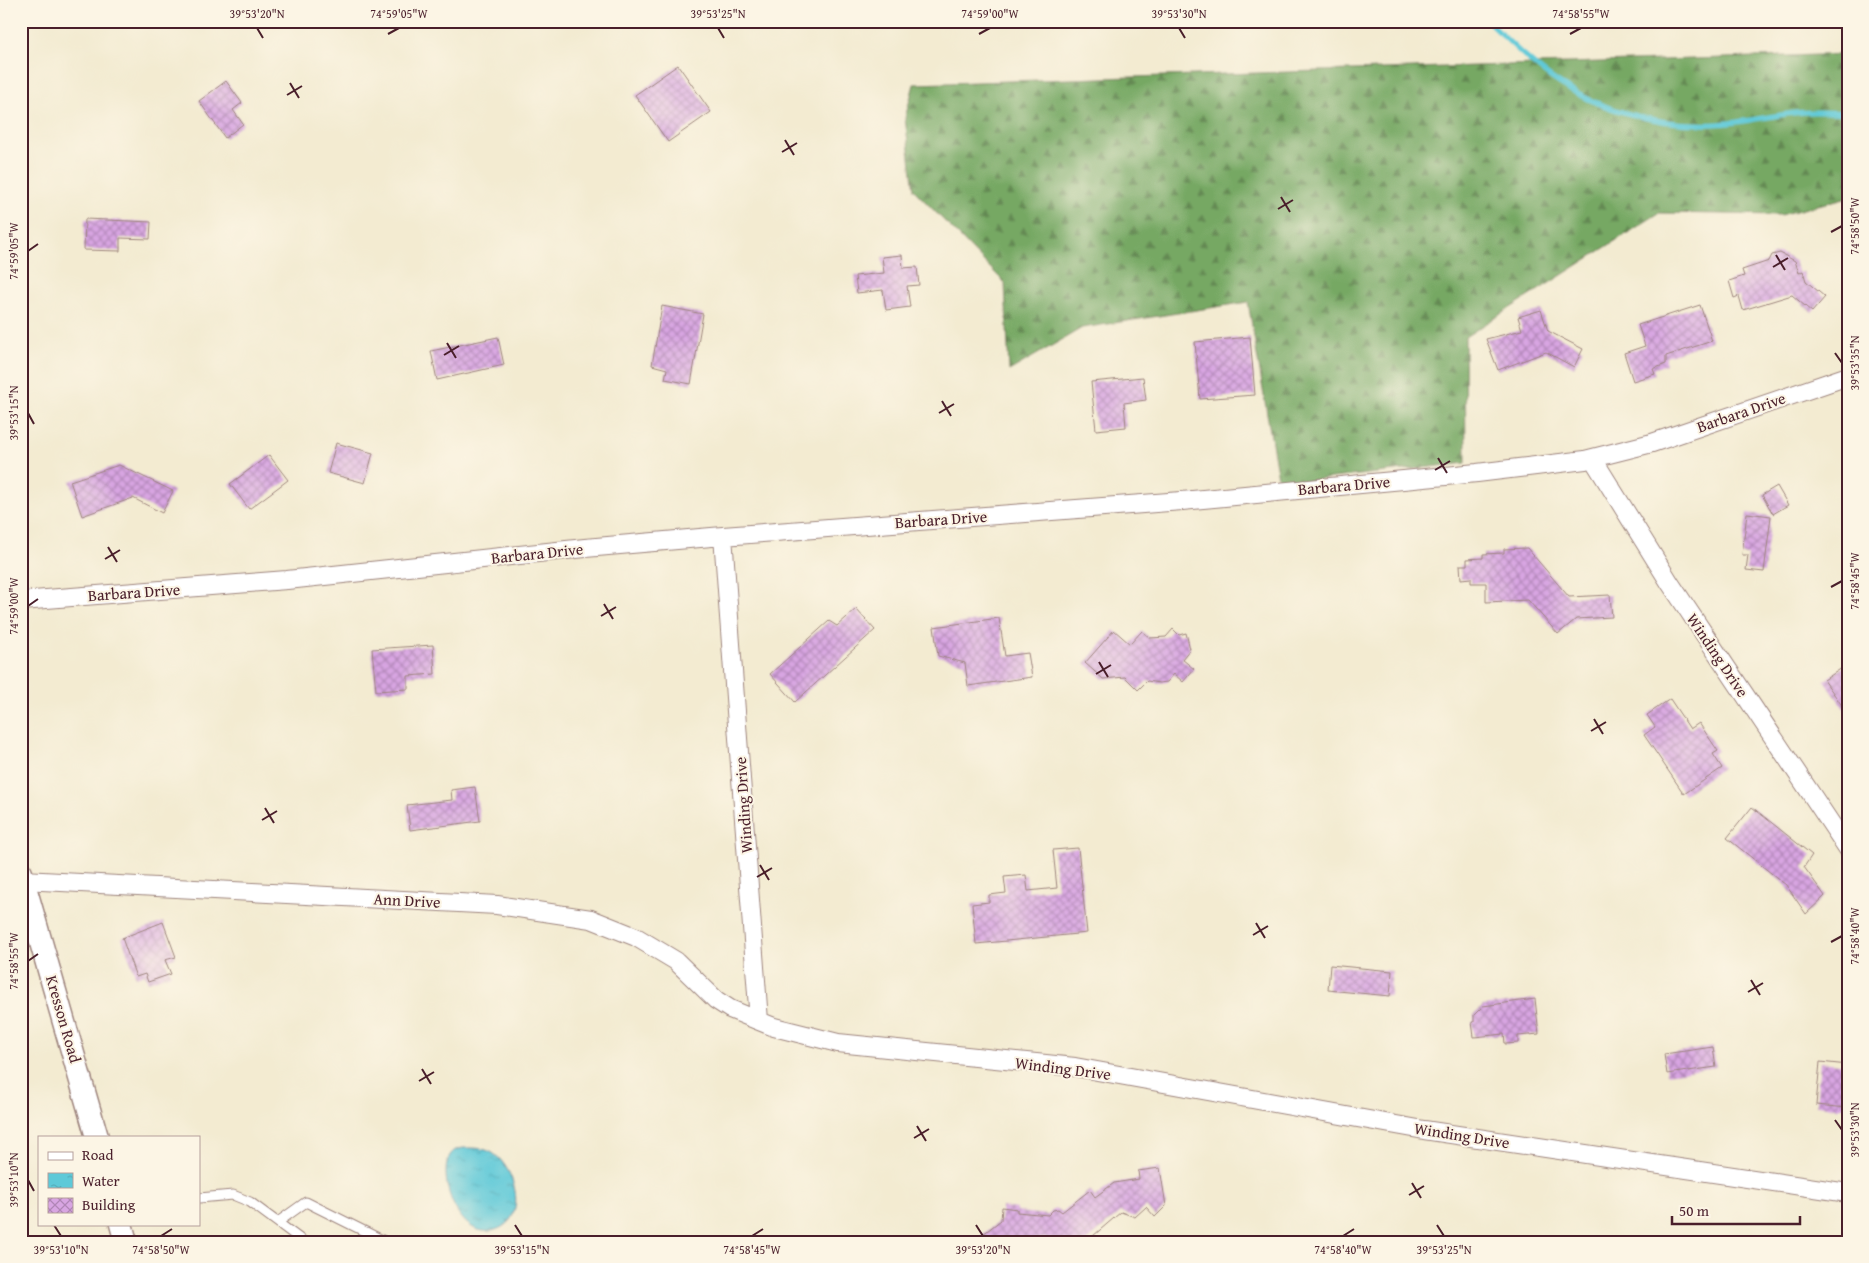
<svg xmlns="http://www.w3.org/2000/svg" width="1869" height="1263" font-family="'Gentium Book Plus',serif">
<style>
.forest{fill:url(#forest-firs);stroke:#606447}
.water{fill:url(#water-ripples);stroke:#547482}
.lines{fill:none;stroke-linecap:round;stroke-linejoin:round}
.stream{stroke:#5ec9d8;stroke-width:5}
.building{fill:url(#building-cross-hatch)}
.service-casing{stroke:#9e857e;stroke-width:11}
.minor-casing{stroke:#9e857e;stroke-width:20}
.tertiary-casing{stroke:#9e857e;stroke-width:25}
.service{stroke:#fff;stroke-width:9}
.minor{stroke:#fff;stroke-width:18}
.tertiary{stroke:#fff;stroke-width:22}
.ticks{fill:none;stroke:#4a1f2b;stroke-width:2}
.labels{text-anchor:middle;stroke-width:4;stroke-linejoin:round;paint-order:stroke}
.street-label{font-size:16px;fill:#4a1f2b;stroke:#fcf5e5}
.neatline{fill:none;stroke:#4a1f2b;stroke-width:2}
.ticks-label{font-size:12px;text-anchor:middle;fill:#4a1f2b}
</style>
<defs>
<pattern id="forest-firs" width="22" height="20" patternUnits="userSpaceOnUse" patternTransform="scale(1.25)"><rect width="22" height="20" fill="#76a863"/><path d="M5 1l3.5 6h-7zM16 11l3.5 6h-7z" fill="#638852"/></pattern>
<pattern id="water-ripples" width="26" height="14" patternUnits="userSpaceOnUse" patternTransform="scale(1.25)"><rect width="26" height="14" fill="#5ec9d8"/><path d="M2 4q2-2 4 0t4 0M15 11q2-2 4 0t4 0" fill="none" stroke="#53acba"/></pattern>
<pattern id="building-cross-hatch" width="8" height="8" patternUnits="userSpaceOnUse" patternTransform="scale(1.25)"><rect width="8" height="8" fill="#d8a5e2"/><path d="M0 0l8 8M0 8l8-8" fill="none" stroke="#b186b7"/></pattern>
</defs>
<rect width="100%" height="100%" fill="#fcf5e5"/>
<filter id="ink" filterUnits="userSpaceOnUse"><feTurbulence type="fractalNoise" baseFrequency=".02" numOctaves="2"/><feDisplacementMap in="SourceGraphic" scale="10" xChannelSelector="R" yChannelSelector="G"/><feConvolveMatrix kernelMatrix="1 2 1 2 8 2 1 2 1" color-interpolation-filters="sRGB"/></filter>
<filter id="wash" filterUnits="userSpaceOnUse"><feTurbulence type="fractalNoise" baseFrequency=".0096" numOctaves="4" result="noise"/><feDisplacementMap in="SourceGraphic" scale="20" xChannelSelector="R" yChannelSelector="G"/><feGaussianBlur stdDeviation="1.12" result="paint"/><feColorMatrix in="noise" values="0 0 0 0 0 0 0 0 0 0 0 0 0 0 0 0 0 1.4 0 .05"/><feComposite in="paint" operator="in"/></filter>
<g filter="url(#wash)">
<rect width="100%" height="100%" fill="#f3ebd1"/>
<path class="forest" d="M1848,54V197L1781,215L1659,213L1465,337L1466,463L1279,484L1248,302L1082,328L1009,371L1005,283L914,190L905,118L914,84Z"/>
<path class="water" d="M465,1148C475,1148 486,1148 494,1154C514,1168 527,1213 502,1227C458,1251 432,1167 454,1151C457,1149 462,1148 465,1148Z"/>
<g class="lines">
<path class="stream" d="M1488,21C1505,38 1523,56 1541,70C1588,108 1656,127 1716,124C1742,123 1768,116 1795,113C1812,111 1830,112 1848,113"/>
</g>
<g id="blocks">
<path class="building" d="M678,65L711,112L668,142L635,95Z
M226,81L242,103L233,110L243,124L225,138L199,101Z
M85,219L151,222L150,239L120,238V251L84,250Z
M1780,253L1795,261L1799,273L1803,271L1806,281L1825,297L1812,312L1792,295L1743,310L1739,296L1734,298L1729,281L1744,276L1742,270L1769,261L1772,255Z
M902,255L903,268L917,267L919,285L907,286L910,307L886,310L883,290L857,293L855,276L884,273L882,257Z
M1700,305L1712,341L1666,356V364L1653,369L1655,374L1633,381L1624,353L1645,346L1638,325Z
M662,306L703,314L691,384L665,379L667,369L652,365Z
M1541,310L1548,331L1583,349L1574,367L1546,352L1498,370L1486,339L1522,330L1518,317Z
M498,337L504,365L437,380L431,351Z
M1250,337L1255,395L1200,399L1195,342Z
M1143,377L1146,400L1124,403L1126,427L1096,430L1091,382Z
M336,443L373,453L365,483L328,473Z
M269,455L288,480L249,509L230,484Z
M119,465L173,491L162,513L133,498L82,516L70,481Z
M1777,486L1788,505L1773,514L1762,495Z
M1747,513L1771,516L1764,572L1746,570L1748,555H1742Z
M1527,548L1569,597L1610,595L1612,617L1576,619L1558,634L1528,600L1486,602V583H1471V578L1461,579L1460,565H1467V559L1483,558V554L1504,553V549Z
M856,609L875,630L795,702L770,674L829,621L837,626Z
M999,618L1005,656L1028,653L1032,677L968,686L965,663L938,656L934,627Z
M1173,629L1179,635L1186,633L1190,649L1182,659L1194,669L1183,682L1174,674L1167,682L1159,683L1147,681L1138,690L1125,677L1103,679L1085,663L1114,630L1130,644L1142,631L1150,638L1166,637Z
M433,645L435,674L408,676V689L376,691L372,649Z
M1848,664V714L1824,680Z
M1670,699L1690,729L1699,723L1718,751L1713,754L1722,768L1684,794L1644,735L1655,727L1647,715Z
M475,787L480,821L410,830L407,805L452,800L451,790Z
M1752,807L1812,855L1804,867L1825,896L1806,914L1786,885L1727,838Z
M1078,848L1087,933L976,944L972,904L989,902V895L1006,893L1004,877L1026,875L1028,891L1057,888L1053,850Z
M163,922L176,957L165,960L171,974L148,982L145,974L136,977L122,938Z
M1330,965L1392,971L1390,996L1328,990Z
M1535,999L1539,1034L1518,1036V1043L1505,1044L1504,1034L1474,1037L1472,1022H1474V1015L1483,1006Z
M1713,1047L1716,1067L1667,1074L1664,1054Z
M1820,1062L1848,1065V1108L1816,1105Z
M1160,1168L1166,1206L1155,1217L1146,1207L1135,1217L1121,1212L1086,1242H1053V1238L973,1242L1001,1220L1002,1207L1017,1209V1212L1048,1215L1053,1210L1058,1209L1062,1212L1090,1190L1095,1197L1114,1183L1139,1179L1138,1171Z"/>
</g>
</g>
<g filter="url(#ink)">
<use href="#blocks" fill-opacity="0" stroke="#9e857e" stroke-width="1"/>
<g class="lines">
<g class="service-casing">
<path id="service" d="M199,1198L233,1195L250,1202L304,1242
M278,1222L306,1202L386,1242"/>
</g>
<g class="minor-casing">
<path id="minor" d="M1593,459L1670,583L1848,849
M723,536L759,1021L774,1027L838,1043L1075,1067L1424,1130L1848,1193
M21,601L287,580L585,548L723,536L1182,501L1477,473L1585,460L1652,443L1848,376
M21,882L23,880L497,905L591,919L636,937L676,961L716,1000L730,1009L759,1021"/>
</g>
<g class="tertiary-casing">
<path id="tertiary" d="M21,873L97,1137
M121,1224L126,1242"/>
</g>
<use href="#service" class="service"/>
<use href="#minor" class="minor"/>
<use href="#tertiary" class="tertiary"/>
</g>
</g>
<path class="ticks" d="M257,28L263,38M718,28L724,38M1179,28L1185,38M388,34L399,28M979,34L990,28M1570,34L1581,28M290,83L299,98M287,95L302,86M785,140L794,155M782,152L797,143M1281,197L1290,212M1278,209L1293,200M1831,232L1842,226M28,251L38,244M1776,255L1785,270M1773,267L1788,258M447,343L456,358M1835,353L1842,363M444,355L459,346M942,401L951,416M28,413L34,424M939,413L954,404M1438,458L1447,473M1435,470L1450,461M108,547L117,562M105,559L120,550M1831,587L1842,581M604,604L613,619M28,606L38,599M601,616L616,607M1099,662L1108,677M1096,674L1111,665M1594,719L1603,734M1591,731L1606,722M265,808L274,823M262,820L277,811M760,865L769,880M757,877L772,868M1256,923L1265,938M1253,935L1268,926M1831,942L1842,936M28,961L38,954M1751,980L1760,995M1748,992L1763,983M422,1069L431,1084M419,1081L434,1072M1835,1120L1842,1130M917,1126L926,1141M914,1138L929,1129M28,1180L34,1191M1412,1183L1421,1198M1409,1195L1424,1186M54,1225L61,1236M515,1225L522,1236M976,1225L983,1236M1437,1225L1444,1236M161,1236L172,1229M752,1236L763,1229M1343,1236L1354,1229"/>
<g class="labels">
<g class="street-label">
<text transform="translate(1741 412) rotate(-19)" y="6">Barbara Drive</text>
<text transform="translate(1344 485) rotate(-5)" y="6">Barbara Drive</text>
<text transform="translate(941 519) rotate(-4)" y="6">Barbara Drive</text>
<text transform="translate(537 553) rotate(-6)" y="6">Barbara Drive</text>
<text transform="translate(134 592) rotate(-4)" y="6">Barbara Drive</text>
<text transform="translate(1718 655) rotate(56)" y="6">Winding Drive</text>
<text transform="translate(743 805) rotate(-94)" y="6">Winding Drive</text>
<text transform="translate(407 900) rotate(3)" y="6">Ann Drive</text>
<text transform="translate(64 1019) rotate(74)" y="6">Kresson Road</text>
<text transform="translate(1063 1068) rotate(7)" y="6">Winding Drive</text>
<text transform="translate(1462 1135) rotate(9)" y="6">Winding Drive</text>
</g>
</g>
<rect width="1869" height="1263" fill="none" stroke="#fcf5e5" stroke-width="55"/>
<rect x="38" y="1136" width="162" height="90" fill="#fcf5e5" stroke="#b59f9b"/>
<rect x="48" y="1152" width="25" height="8" fill="#ffffff" stroke="#b59f9b"/>
<text x="82" y="1160" font-size="15" fill="#4a1f2b">Road</text>
<rect x="48" y="1173" width="25" height="15" fill="url(#water-ripples)" stroke="#b59f9b"/>
<text x="82" y="1186" font-size="15" fill="#4a1f2b">Water</text>
<rect x="48" y="1198" width="25" height="15" fill="url(#building-cross-hatch)" stroke="#b59f9b"/>
<text x="82" y="1210" font-size="15" fill="#4a1f2b">Building</text>
<path d="M1672 1216v8h128v-8" fill="none" stroke="#4a1f2b" stroke-width="2.5"/>
<text x="1679" y="1216" font-size="15" fill="#4a1f2b" stroke="#fcf5e5" stroke-width="4" paint-order="stroke">50 m</text>
<rect x="28" y="28" width="1814" height="1208" class="neatline"/>
<g class="ticks-label">
<text x="257" y="18">39°53'20"N</text>
<text x="399" y="18">74°59'05"W</text>
<text x="718" y="18">39°53'25"N</text>
<text x="990" y="18">74°59'00"W</text>
<text x="1179" y="18">39°53'30"N</text>
<text x="1581" y="18">74°58'55"W</text>
<text transform="translate(1855 226) rotate(-90)" y="4">74°58'50"W</text>
<text transform="translate(14 251) rotate(-90)" y="4">74°59'05"W</text>
<text transform="translate(1855 363) rotate(-90)" y="4">39°53'35"N</text>
<text transform="translate(14 413) rotate(-90)" y="4">39°53'15"N</text>
<text transform="translate(1855 581) rotate(-90)" y="4">74°58'45"W</text>
<text transform="translate(14 606) rotate(-90)" y="4">74°59'00"W</text>
<text transform="translate(1855 936) rotate(-90)" y="4">74°58'40"W</text>
<text transform="translate(14 961) rotate(-90)" y="4">74°58'55"W</text>
<text transform="translate(1855 1130) rotate(-90)" y="4">39°53'30"N</text>
<text transform="translate(14 1180) rotate(-90)" y="4">39°53'10"N</text>
<text x="61" y="1254">39°53'10"N</text>
<text x="161" y="1254">74°58'50"W</text>
<text x="522" y="1254">39°53'15"N</text>
<text x="752" y="1254">74°58'45"W</text>
<text x="983" y="1254">39°53'20"N</text>
<text x="1343" y="1254">74°58'40"W</text>
<text x="1444" y="1254">39°53'25"N</text>
</g>
</svg>
